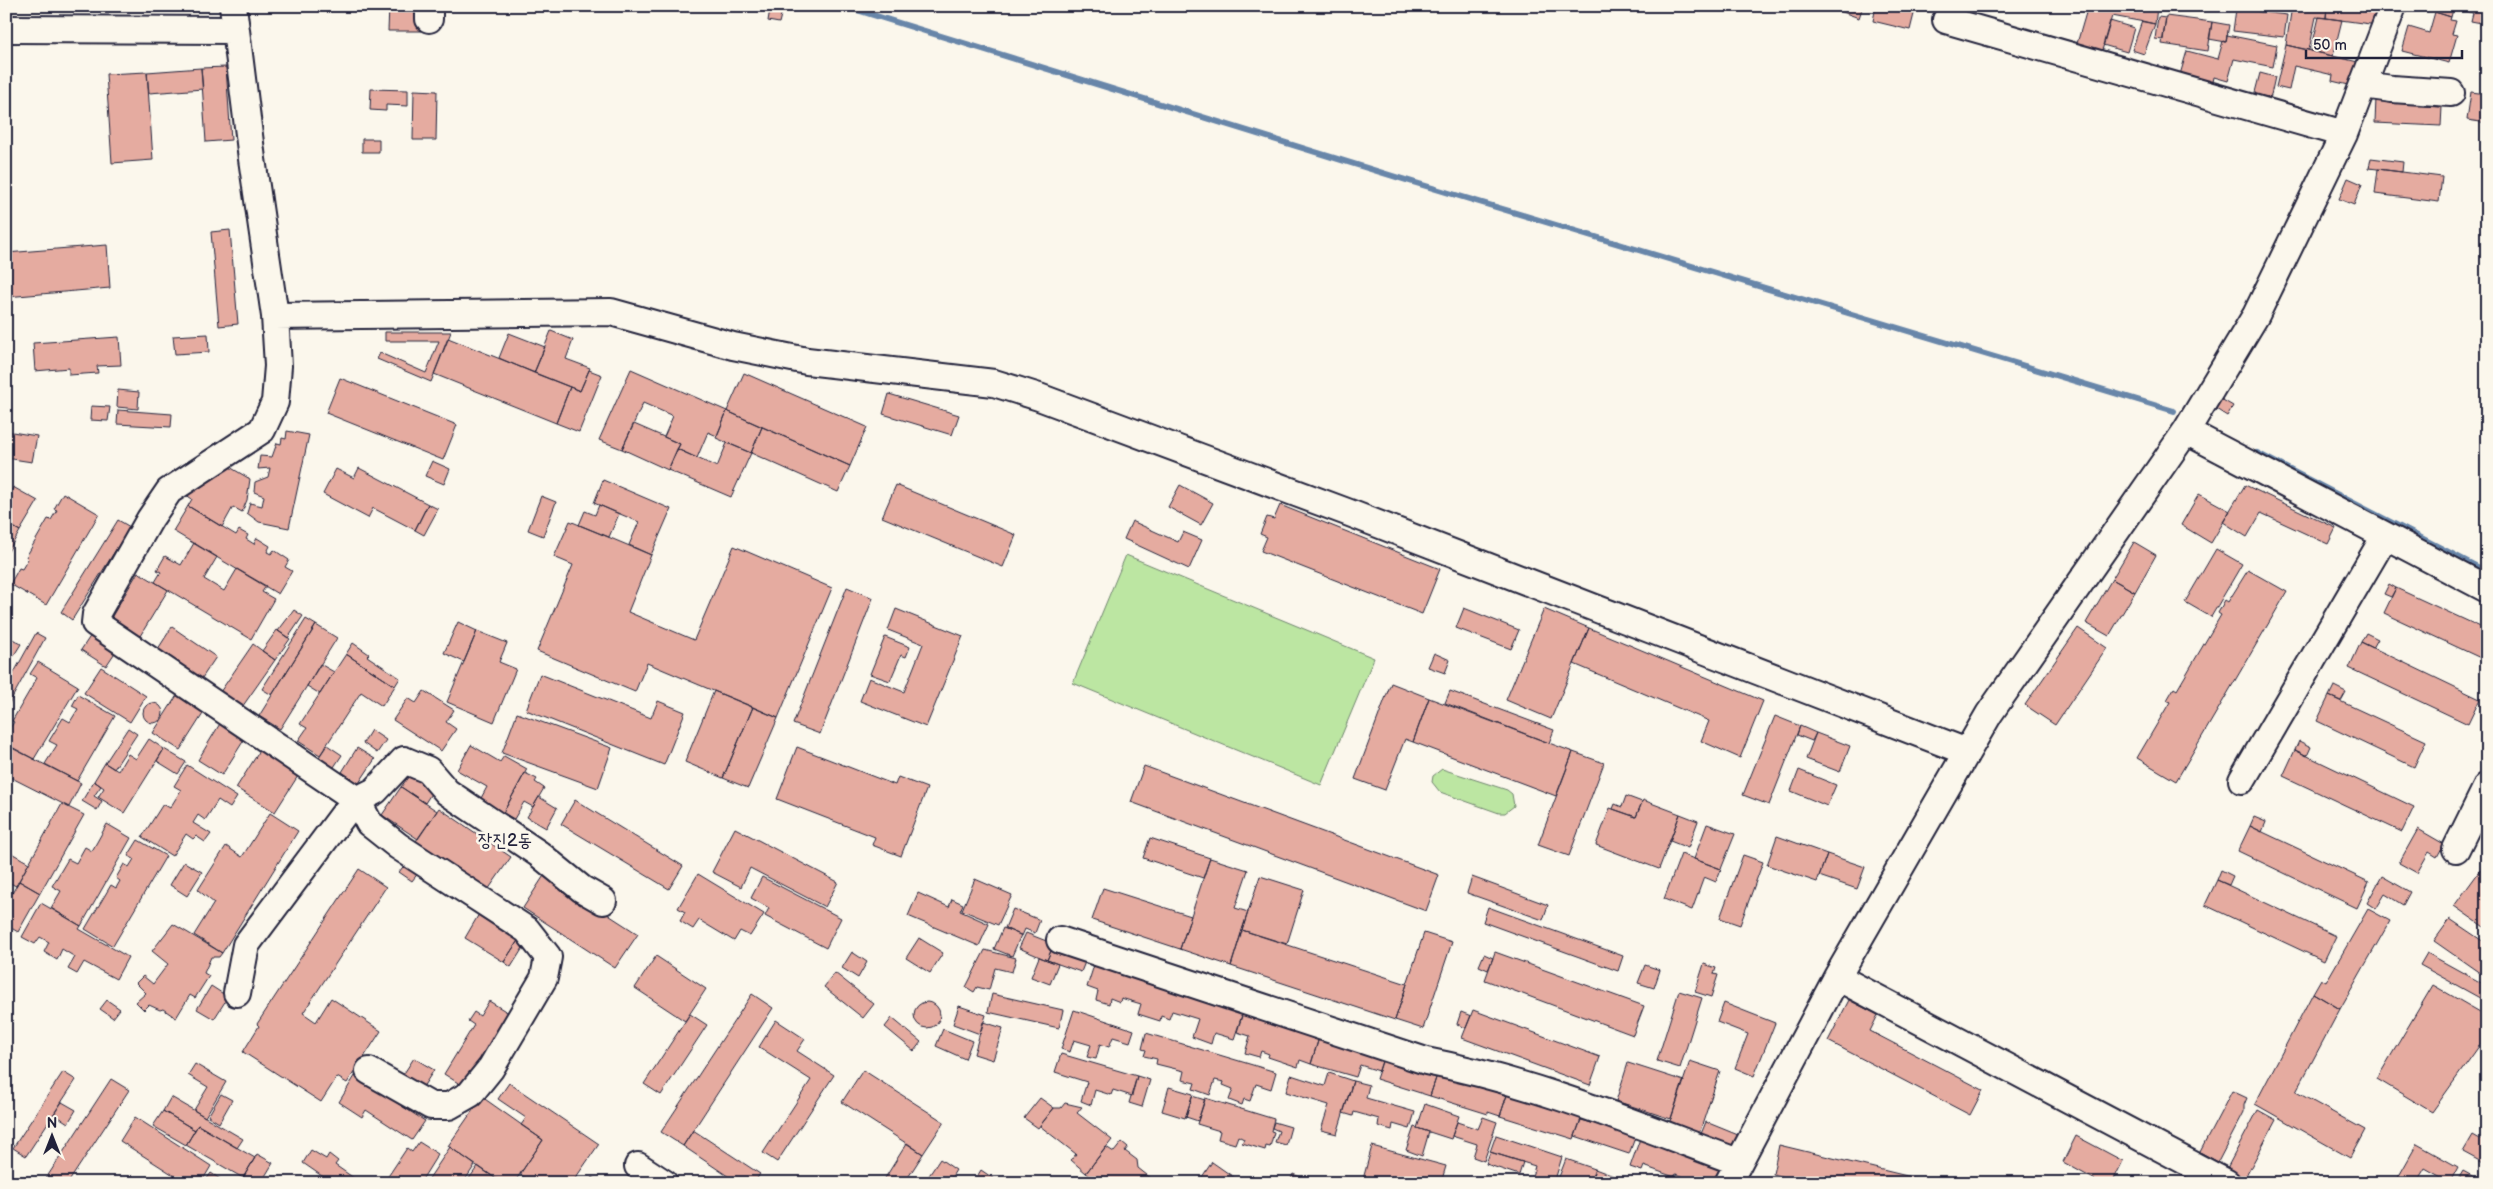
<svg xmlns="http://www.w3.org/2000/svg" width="2493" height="1189" font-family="'Balsamiq Sans','Poor Story',sans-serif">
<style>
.green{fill:#bce6a2;stroke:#6f846e}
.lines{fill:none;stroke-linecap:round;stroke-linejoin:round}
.stream{stroke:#6886a9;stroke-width:6}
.building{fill:#e5aba0;stroke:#22223b}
.minor-casing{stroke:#22223b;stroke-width:30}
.minor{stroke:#fbf7ec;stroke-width:26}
.labels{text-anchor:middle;stroke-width:5;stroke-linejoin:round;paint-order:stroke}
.quarter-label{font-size:18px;fill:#22223b;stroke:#fbf7ec}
</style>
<rect width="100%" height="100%" fill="#fbf7ec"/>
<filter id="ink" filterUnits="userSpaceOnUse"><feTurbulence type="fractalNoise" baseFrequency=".02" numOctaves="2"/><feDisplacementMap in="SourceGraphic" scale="10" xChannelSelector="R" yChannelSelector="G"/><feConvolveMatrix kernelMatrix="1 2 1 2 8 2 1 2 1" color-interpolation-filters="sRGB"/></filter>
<g filter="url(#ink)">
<path class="green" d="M1126,555L1374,658L1321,785L1073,683Z
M1442,769L1507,790L1512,794L1514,806L1505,813H1499L1440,792L1432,782L1433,776Z"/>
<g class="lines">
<path class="stream" d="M844,6L1396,177L2174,411
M2257,453L2487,572"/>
</g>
<path class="building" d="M389,6H421V31H388Z
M1826,6H1863L1859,18Z
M1876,6H1901L1915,10L1910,30L1873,21Z
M1951,6H1966L1965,11Z
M2061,6H2083L2082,10Z
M2088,6H2154L2157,7L2155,24L2112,16L2101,54L2076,47Z
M2292,6H2327L2326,18L2316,17L2309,50L2286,45Z
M2327,6H2379L2377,25L2326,18Z
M2436,6H2454L2451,17L2435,12Z
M2454,6H2487V24L2471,21L2473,13L2453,8Z
M770,9L782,11L779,23L768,21Z
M2236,9L2287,15L2284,37L2233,31Z
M2435,12L2451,17L2450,20L2456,21L2452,34L2457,35L2449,63L2402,51L2409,27L2429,33Z
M2166,16L2212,22L2208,51L2162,44Z
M2158,17L2166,18L2163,40L2155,39Z
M2319,17L2342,20L2333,56L2311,51Z
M2110,21L2134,28L2127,52L2103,45Z
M2142,21L2155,24L2144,54L2132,50Z
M2212,22L2229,25L2226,42L2209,39Z
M2227,35L2277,45L2273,67L2234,59L2228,81L2214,77L2212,87L2179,78L2187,51L2218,59L2223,41L2226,42Z
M2286,45L2358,62L2353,86L2332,81L2333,75L2294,66L2289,90L2276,87Z
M226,67L231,140L206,142L201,68Z
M201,68L203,89L149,93L147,72Z
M147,72L153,160L112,163L106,74Z
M2260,73L2275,77L2269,104L2253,100Z
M371,89L408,90V106L386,105V111L370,110Z
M414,90L437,91L436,140H413Z
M2471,92L2487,94V123L2467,120Z
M2376,98L2419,100V106L2442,107L2441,126L2375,123Z
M362,139H379V152H362Z
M2371,158L2403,162L2402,172L2369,168Z
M2378,169L2442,177L2439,202L2375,194Z
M2348,178L2362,184L2354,205L2339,199Z
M230,230L238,324L219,326L211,232Z
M107,245L110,288L6,297V253Z
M551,331L573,340L566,359L590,368L580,391L534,373Z
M385,332H451L431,382L377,359L380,353L426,373L439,341H385Z
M509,333L545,347L534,373L499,358Z
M208,334L209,352L175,354L173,336Z
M119,337L121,365L97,366L98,373L69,375V368L35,371L33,343Z
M448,338L570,387L556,423L434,374Z
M631,369L727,411L717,436L708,432L697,458L677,449L680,444L664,437L673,416L643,403L622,449L599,440Z
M589,370L602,375L579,432L556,423L570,387L580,391Z
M744,373L867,427L850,466L727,411Z
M340,378L457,425L443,460L326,413Z
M118,390L139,392L138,409L117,407Z
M889,394L959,415L952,435L883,414Z
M2221,399L2233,406L2227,416L2216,409Z
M91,406L110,407L108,421L90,420Z
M118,410L172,414L171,427L117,424Z
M727,411L762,427L751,453L716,438Z
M634,424L680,444L668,470L622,449Z
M762,427L850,466L838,492L751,453Z
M6,431L37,436L32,462L6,458Z
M287,431L309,435L289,528L259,522L247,513L250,503L262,506L264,496L254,492L255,482L268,477L270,468L258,469L260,456L272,457L277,443L281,444L282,438L286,439Z
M727,443L751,453L731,497L668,470L677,449L717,467Z
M432,461L450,469L444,484L425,476Z
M228,466L250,479L247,500L242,512L233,507L222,527L188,506L192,499L185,494Z
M359,468L428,504L415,530L373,508L368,518L323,494L336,469L354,478Z
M603,480L671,509L651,555L629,545L639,522L594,503Z
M896,485L1016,535L1003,567L882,517Z
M1180,485L1213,503L1201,525L1168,507Z
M2245,485L2336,528L2328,544L2261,513L2247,537L2223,522Z
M13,487L38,501L20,531L6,523V488L11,491Z
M63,493L99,514L46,605L10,584L19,568L22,569L28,559L26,557L48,519L51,520L57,510L54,509Z
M2199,494L2230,511L2211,543L2181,525Z
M541,496L556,502L543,536L528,530Z
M428,504L438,509L424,535L415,530Z
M599,505L619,514L609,537L579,525L585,511L595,515Z
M1280,505L1440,569L1422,614L1261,551L1267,537L1260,534L1267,517L1274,519Z
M188,506L236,535L239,530L248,535L246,539L254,544L257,538L270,546L267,552L271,554L274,550L289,560L285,567L292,571L278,594L173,531Z
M118,520L130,527L72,620L61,612Z
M570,521L651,555L628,612L694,640L734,546L832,588L778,718L647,663L635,692L537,651L573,565L554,557Z
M1132,521L1178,542L1183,532L1202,540L1189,569L1124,539Z
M10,525L20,531L6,555V532Z
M2134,542L2156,555L2135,592L2112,579Z
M194,543L217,557L204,579L224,591L237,569L266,586L262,592L274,599L251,639L155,582L161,572L157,570L165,556L181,565Z
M2216,549L2242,564L2211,617L2185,602Z
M2248,570L2287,592L2176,781L2137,758L2170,702L2167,700L2174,688L2177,690L2221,615L2218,613L2225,600L2228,602Z
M138,572L168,590L137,641L108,623Z
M2112,579L2135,592L2109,636L2086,623Z
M2389,584L2396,588L2391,597L2384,594Z
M847,587L873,598L820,734L793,724Z
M2396,588L2487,630V661L2384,613Z
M1464,608L1519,630L1511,649L1456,628Z
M896,609L963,636L926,727L860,701L869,678L904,692L923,644L888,630Z
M1544,609L1589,628L1551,719L1506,700Z
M294,610L303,616L288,638L278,631Z
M306,619L316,625L272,695L262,689Z
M458,622L477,631L464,662L444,653Z
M316,625L337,638L280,729L259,716Z
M172,627L216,657L200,681L156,652Z
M1589,628L1763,701L1740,758L1701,741L1709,721L1574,664Z
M2078,628L2107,648L2055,725L2025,705Z
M277,630L290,639L275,660L262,651Z
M477,631L507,643L499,662L516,669L494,722L447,702Z
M93,632L118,648L106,666L81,650Z
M36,633L45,638L6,709V687Z
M2366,633L2378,639L2373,648L2361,642Z
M6,635L21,644L6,668Z
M885,637L910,647L906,657L901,655L890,681L870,674Z
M2361,642L2480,699L2468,724L2349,668Z
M353,643L369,654L367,656L400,678L395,686L346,654Z
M253,644L275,660L240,710L218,695Z
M1434,653L1450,660L1445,673L1428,667Z
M346,654L395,686L382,706L361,692L320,755L298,741L307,728L300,724Z
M38,662L78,686L34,759L6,744L12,734L8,731L14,722L12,721L37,678L30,674Z
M320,664L334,672L320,694L307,686Z
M101,667L146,696L130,722L84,693Z
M540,674L651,718L658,701L685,712L664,765L526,710Z
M1391,683L1429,698L1413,742L1405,739L1385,790L1355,779Z
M2334,686L2346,692L2341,701L2329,696Z
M181,689L208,706L180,750L153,733Z
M424,691L454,710L446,722L456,729L441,751L393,720L408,698L416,703Z
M714,691L753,707L723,778L685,762Z
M1450,691L1554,730L1549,743L1445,703Z
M78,695L115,716L77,781L45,764L57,745L49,741L63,718L70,722L78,709L72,706Z
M2329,696L2426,741L2414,767L2317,721Z
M1429,698L1573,752L1556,796L1413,742Z
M143 713a10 10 0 1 1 20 0a10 10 0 1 1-20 0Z
M753,707L778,718L748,788L723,778Z
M517,713L612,748L598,788L502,753Z
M1775,716L1800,726L1769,805L1743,795Z
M224,717L249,732L222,775L198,760Z
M1800,726L1816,733L1812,741L1797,735Z
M128,728L137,734L114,769L105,763Z
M371,730L386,740L377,753L363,743Z
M1816,733L1850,746L1840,772L1806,759Z
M149,739L164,749L124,813L98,797L104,788L94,781L105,763L118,771L128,754L136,759Z
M2299,741L2311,747L2307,756L2295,750Z
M264,744L303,768L275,812L236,788Z
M6,745L81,783L69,807L6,775Z
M327,745L342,755L332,770L317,760Z
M471,745L500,762L504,756L527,769L503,813L480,800L487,787L457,770Z
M797,747L895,785L898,777L927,788L901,856L872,845L875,837L777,799Z
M357,748L375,759L359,783L342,772Z
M164,749L186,762L178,774L157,761Z
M2295,750L2414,807L2402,832L2283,776Z
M1573,752L1604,763L1569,856L1538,845Z
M187,765L237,797L230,808L218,800L205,820L198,815L193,823L211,834L205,842L196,836L193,839L186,834L172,856L142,837L163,804L170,808L181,790L174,786Z
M1144,766L1439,875L1426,911L1131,802Z
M1799,770L1836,785L1827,806L1791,791Z
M411,773L434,789L425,803L401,787Z
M525,773L537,779L535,782L544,788L533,807L524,802L514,819L503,813Z
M94,781L101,786L94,796L102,801L97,810L82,801Z
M401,787L437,811L418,839L382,815Z
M1626,796L1642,802L1636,817L1613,809L1615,804L1622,807Z
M539,797L557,808L546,828L527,817Z
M575,800L683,866L669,889L561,824Z
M1643,800L1680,814L1659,869L1596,845L1610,808L1636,817Z
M62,804L84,815L40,893L19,881Z
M439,808L511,857L488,890L416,841Z
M270,813L298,831L222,953L194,935L214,903L198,890L226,846L242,857Z
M1680,814L1698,821L1688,848L1670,841Z
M2254,817L2266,822L2262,832L2250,826Z
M107,824L131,838L81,926L51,908L61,891L52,886L68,859L76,863L85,847L92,851Z
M1707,824L1735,834L1721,869L1694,859Z
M2250,826L2369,882L2357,908L2238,851Z
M735,828L838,882L825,907L750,868L741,887L712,872Z
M2418,829L2444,844L2437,857L2429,852L2417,873L2399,863Z
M1777,836L1827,854L1817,882L1767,865Z
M1150,838L1210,858L1203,878L1143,858Z
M138,840L166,856L113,946L85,929L111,885L116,888L120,881L116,878L124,864L129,867L134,859L128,856Z
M6,850L29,863L16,886L6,881Z
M1681,854L1721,869L1716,882L1704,877L1692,910L1664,899Z
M1827,854L1865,867L1857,889L1819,876Z
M1743,855L1763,862L1740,925L1720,918Z
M1210,858L1248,870L1235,908L1248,912L1231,966L1180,949Z
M2487,861V929L2454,906Z
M184,862L202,872L187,896L170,885Z
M406,863L419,872L412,881L399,872Z
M359,869L386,887L303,1013L316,1022L331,998L381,1031L347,1083L337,1077L321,1102L243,1052L259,1026L257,1024Z
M2221,870L2233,876L2229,885L2217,880Z
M545,874L638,934L615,968L523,908Z
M698,874L764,914L750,936L740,931L734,941L699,920L693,929L680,921L685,912L678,908Z
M1260,876L1304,890L1287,944L1242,930Z
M2382,876L2410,892L2403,905L2385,894L2376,909L2367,903Z
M762,877L841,918L826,948L765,916L769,908L751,898Z
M1472,877L1548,905L1543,920L1467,893Z
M975,879L1012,895L998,925L962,910Z
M2217,880L2336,936L2324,961L2205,905Z
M19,881L40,893L18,932L6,925V894L10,897Z
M1103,888L1191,916L1180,949L1092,920Z
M918,893L949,907L952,899L963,904L960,911L989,924L979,946L908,916Z
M41,903L81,926L79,929L128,957L116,979L84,962L77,974L68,969L75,957L62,949L57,960L44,952L49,942L40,937L35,944L22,937Z
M1488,907L1623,956L1618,971L1483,922Z
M1013,909L1040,920L1035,933L1025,929L1022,936L1005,928Z
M2368,909L2390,921L2340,1009L2313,993L2321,979L2326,982Z
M479,914L519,939L504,962L465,938Z
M2450,919L2487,944V978L2434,941Z
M173,924L222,953L219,957H211L204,973L209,976L195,998L190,995L176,1018L163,1009L160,1010L149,1005L144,1010L136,1002L146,993L136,983L143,976L153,984L168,964L152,951Z
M1003,928L1021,935L1012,956L994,949Z
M1242,930L1407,984L1395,1020L1231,966Z
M1026,933L1054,944L1047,960L1019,948Z
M1424,933L1452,942L1423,1029L1395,1020Z
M919,938L943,953L930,973L906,958Z
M519,939L526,943L511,967L504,962Z
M1054,944L1087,957L1081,972L1047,960Z
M985,950L1016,958L1012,972L995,968L989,990L977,987L974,992L966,987Z
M852,952L867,962L858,978L842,968Z
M1495,952L1644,1006L1633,1035L1485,980Z
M2427,953L2487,986V1002L2420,965Z
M1484,954L1493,958L1488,970L1479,966Z
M656,956L706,989L685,1021L635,988Z
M1039,957L1058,964L1050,984L1031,977Z
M1096,959L1245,1006L1234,1039L1214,1033L1211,1044L1192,1037L1198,1019L1172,1011L1169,1019L1161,1016L1160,1021L1138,1014L1141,1004L1121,998L1120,1002L1110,998L1109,1004L1096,1000L1098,991L1087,987Z
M1704,964L1716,968L1714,974L1718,975L1711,997L1695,992Z
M1645,965L1660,970L1654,988L1638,983Z
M835,973L874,1004L863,1018L824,987Z
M2433,985L2487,1016V1035L2432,1112L2377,1079Z
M211,986L228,997L214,1019L197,1009Z
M1679,991L1702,998L1680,1068L1657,1061Z
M2313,993L2340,1009L2296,1092L2365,1130L2350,1158L2255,1104Z
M752,994L773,1008L683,1146L661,1132Z
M992,994L1063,1010L1059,1028L988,1012Z
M107,1000L120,1009L113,1018L100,1009Z
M1849,1000L1878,1015L1870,1031L1983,1090L1970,1115L1828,1041Z
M489,1001L512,1015L466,1088L444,1074L474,1025L468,1021L474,1012L480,1016Z
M914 1015a13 13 0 1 1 26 0a13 13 0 1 1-26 0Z
M1724,1003L1775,1023L1754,1076L1735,1068L1748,1034L1717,1022Z
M959,1006L986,1015L980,1034L953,1024Z
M1245,1006L1321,1031L1311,1064L1300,1060L1298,1067L1268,1057L1269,1054L1261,1051L1259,1057L1245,1053L1250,1036L1237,1032Z
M1074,1010L1134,1030L1130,1042L1113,1037L1109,1047L1100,1044L1096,1059L1087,1057L1091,1045L1074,1040L1070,1052L1061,1049Z
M1473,1010L1600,1057L1590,1085L1462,1038Z
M1461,1012L1471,1016L1466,1028L1457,1024Z
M690,1014L707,1025L661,1095L644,1084Z
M892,1018L921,1042L914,1051L885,1027Z
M776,1020L805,1039L797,1051L834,1075L777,1162L763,1153L811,1080L759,1047Z
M983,1022L1003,1028L993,1060L974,1054Z
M943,1029L972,1041L965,1059L936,1046Z
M1321,1031L1385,1052L1379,1071L1360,1065L1356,1077L1311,1064Z
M1146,1033L1276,1072L1271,1089L1256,1084L1250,1101L1244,1099L1242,1105L1229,1100L1233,1089L1223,1085L1224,1082L1215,1080L1210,1095L1193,1089L1195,1083L1182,1080L1184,1071L1156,1064L1157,1059L1144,1056L1146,1050L1142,1049Z
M1385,1052L1439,1069L1430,1096L1376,1079Z
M1061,1054L1137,1076L1132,1096L1113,1090L1111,1095L1095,1090L1091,1105L1081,1101L1087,1082L1055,1072Z
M414,1058L434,1070L421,1090L401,1078Z
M1690,1061L1720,1071L1698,1137L1668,1127Z
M1628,1063L1684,1081L1671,1119L1616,1101Z
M195,1064L226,1082L205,1117L194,1110L208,1087L188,1075Z
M1439,1069L1510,1086L1500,1116L1488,1112V1114L1430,1096Z
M863,1070L944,1122L923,1154L842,1102Z
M63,1072L76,1080L26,1156L13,1148Z
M1329,1073L1353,1081L1337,1134L1321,1130L1329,1105L1286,1092L1291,1075L1325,1086Z
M355,1076L425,1121L412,1140L366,1110L362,1117L339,1102Z
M1137,1076L1150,1080L1142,1107L1129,1103Z
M111,1079L129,1090L68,1183H43Z
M1353,1081L1369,1085L1366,1098L1415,1112L1410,1129L1393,1124L1392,1130L1378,1126L1379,1119L1354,1112L1353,1116L1343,1113Z
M509,1083L599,1144L572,1183L566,1181L565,1183H533L520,1174L543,1140L521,1125L526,1118L498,1099Z
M1510,1086L1584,1110L1574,1139L1500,1116Z
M1169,1087L1193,1094L1185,1118L1162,1111Z
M2232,1091L2247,1098L2244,1105V1112L2218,1162L2200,1152Z
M221,1094L232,1100L219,1123L208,1116Z
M1192,1096L1205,1100L1198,1121L1186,1117Z
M171,1097L243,1139L237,1148L198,1125L195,1130L163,1111Z
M482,1097L543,1140L514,1183H502L448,1146Z
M1040,1098L1054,1108L1038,1128L1024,1118Z
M1205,1098L1274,1119L1271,1131L1274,1132L1270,1147L1266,1146L1265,1150L1242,1143L1244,1139L1238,1136L1235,1144L1218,1139L1220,1131L1197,1124Z
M62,1102L76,1110L68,1123L54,1114Z
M1065,1103L1082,1107L1077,1113L1112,1140L1086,1173L1071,1160L1076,1154L1040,1126L1054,1108H1061Z
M1425,1104L1459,1116L1451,1139L1417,1128Z
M2258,1110L2276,1120L2244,1180L2226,1170Z
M163,1111L195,1130L186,1145L153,1126Z
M135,1117L211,1166L201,1183H186L120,1141Z
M1483,1117L1497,1122L1484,1161L1473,1157L1477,1144L1452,1136L1457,1122L1478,1129Z
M1581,1120L1636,1135L1629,1154L1575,1136Z
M1274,1122L1291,1127L1286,1145L1275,1142L1279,1131L1272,1128Z
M1706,1122L1738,1135L1731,1154L1698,1141Z
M198,1125L255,1158L243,1178L186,1145Z
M1414,1127L1429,1132L1422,1156L1406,1150Z
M693,1130L760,1174L754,1183H738L683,1146Z
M1642,1133L1722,1160L1714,1183H1702L1676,1174L1674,1177L1644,1166L1642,1171L1630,1167Z
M1496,1135L1562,1157L1554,1183H1530L1535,1166L1490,1152Z
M2473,1135L2487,1143V1165L2463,1152Z
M2076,1136L2123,1161L2112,1183H2101L2063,1162Z
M419,1142L438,1154L420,1183H393L387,1178L407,1148L412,1152Z
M1122,1142L1128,1147L1125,1151L1137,1160L1138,1168L1157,1183H1105L1100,1179L1098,1182L1086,1173L1106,1147L1114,1152Z
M907,1143L923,1154L907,1179L914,1183H882Z
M2417,1144L2458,1167L2450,1182L2425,1168L2416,1183H2395Z
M1779,1145L1936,1183H1810L1773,1174Z
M1372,1146L1446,1166L1441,1183H1389L1378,1180L1377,1183H1362Z
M450,1147L475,1165L463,1183H426Z
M311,1150L326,1159L329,1154L338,1161L335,1165L361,1183H332L303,1163Z
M1490,1152L1523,1162L1519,1175L1486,1164Z
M257,1154L273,1163L261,1183H240Z
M940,1159L956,1170L948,1183H924Z
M1566,1159L1595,1169L1590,1183H1574L1559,1177Z
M1212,1162L1242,1183H1198Z
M478,1166L502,1183H466Z
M1595,1169L1627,1181L1626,1183H1590Z
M981,1170L1000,1183H973Z
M2463,1171L2485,1183H2456Z
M211,1173L226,1183H204Z
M1293,1174L1313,1183H1289Z
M592,1177L600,1183H587Z
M1557,1177L1570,1181L1569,1183H1555Z
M2151,1177L2163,1183H2148Z"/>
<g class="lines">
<g class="minor-casing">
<path id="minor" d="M233,6L252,159L275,316L278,366L275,402L262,430L169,491L150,519L96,614L95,623L357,800L369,823L398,846L527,930L548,957L544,978L491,1068L470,1094L449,1106H431L369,1071
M429,6V19
M1946,20L2344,134
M6,29L236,30
M2363,85L2392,89L2451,93
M275,316L611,312L733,346L807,361L994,383L1039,397L1347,512L1967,752
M2186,431L2487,589
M2242,780L2385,536
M2456,849L2487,786
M1060,940L1426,1061C1534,1082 1635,1124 1738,1162
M1837,977L2227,1183
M237,993L246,945L344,814L357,800L375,791L404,760L428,770L447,792L539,854L582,889L603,901
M638,1166L664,1183
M1728,1183L1837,977L1989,714L2186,431L2256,315L2344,134L2393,6"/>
</g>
<use href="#minor" class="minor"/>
</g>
</g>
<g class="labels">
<g class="quarter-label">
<text x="505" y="846">장진2동</text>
</g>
</g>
<rect width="2493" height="1189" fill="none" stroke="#fbf7ec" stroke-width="25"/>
<rect x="12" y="12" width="2468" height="1164" fill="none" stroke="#22223b" stroke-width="2" filter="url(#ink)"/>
<g transform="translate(52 1136)" stroke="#fbf7ec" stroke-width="4" paint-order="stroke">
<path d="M0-4L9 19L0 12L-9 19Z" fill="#22223b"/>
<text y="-8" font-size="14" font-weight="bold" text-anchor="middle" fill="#22223b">N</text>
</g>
<path d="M2306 50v8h156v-8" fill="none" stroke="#22223b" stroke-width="2.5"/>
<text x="2313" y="50" font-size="15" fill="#22223b" stroke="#fbf7ec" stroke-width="4" paint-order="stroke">50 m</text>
</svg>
